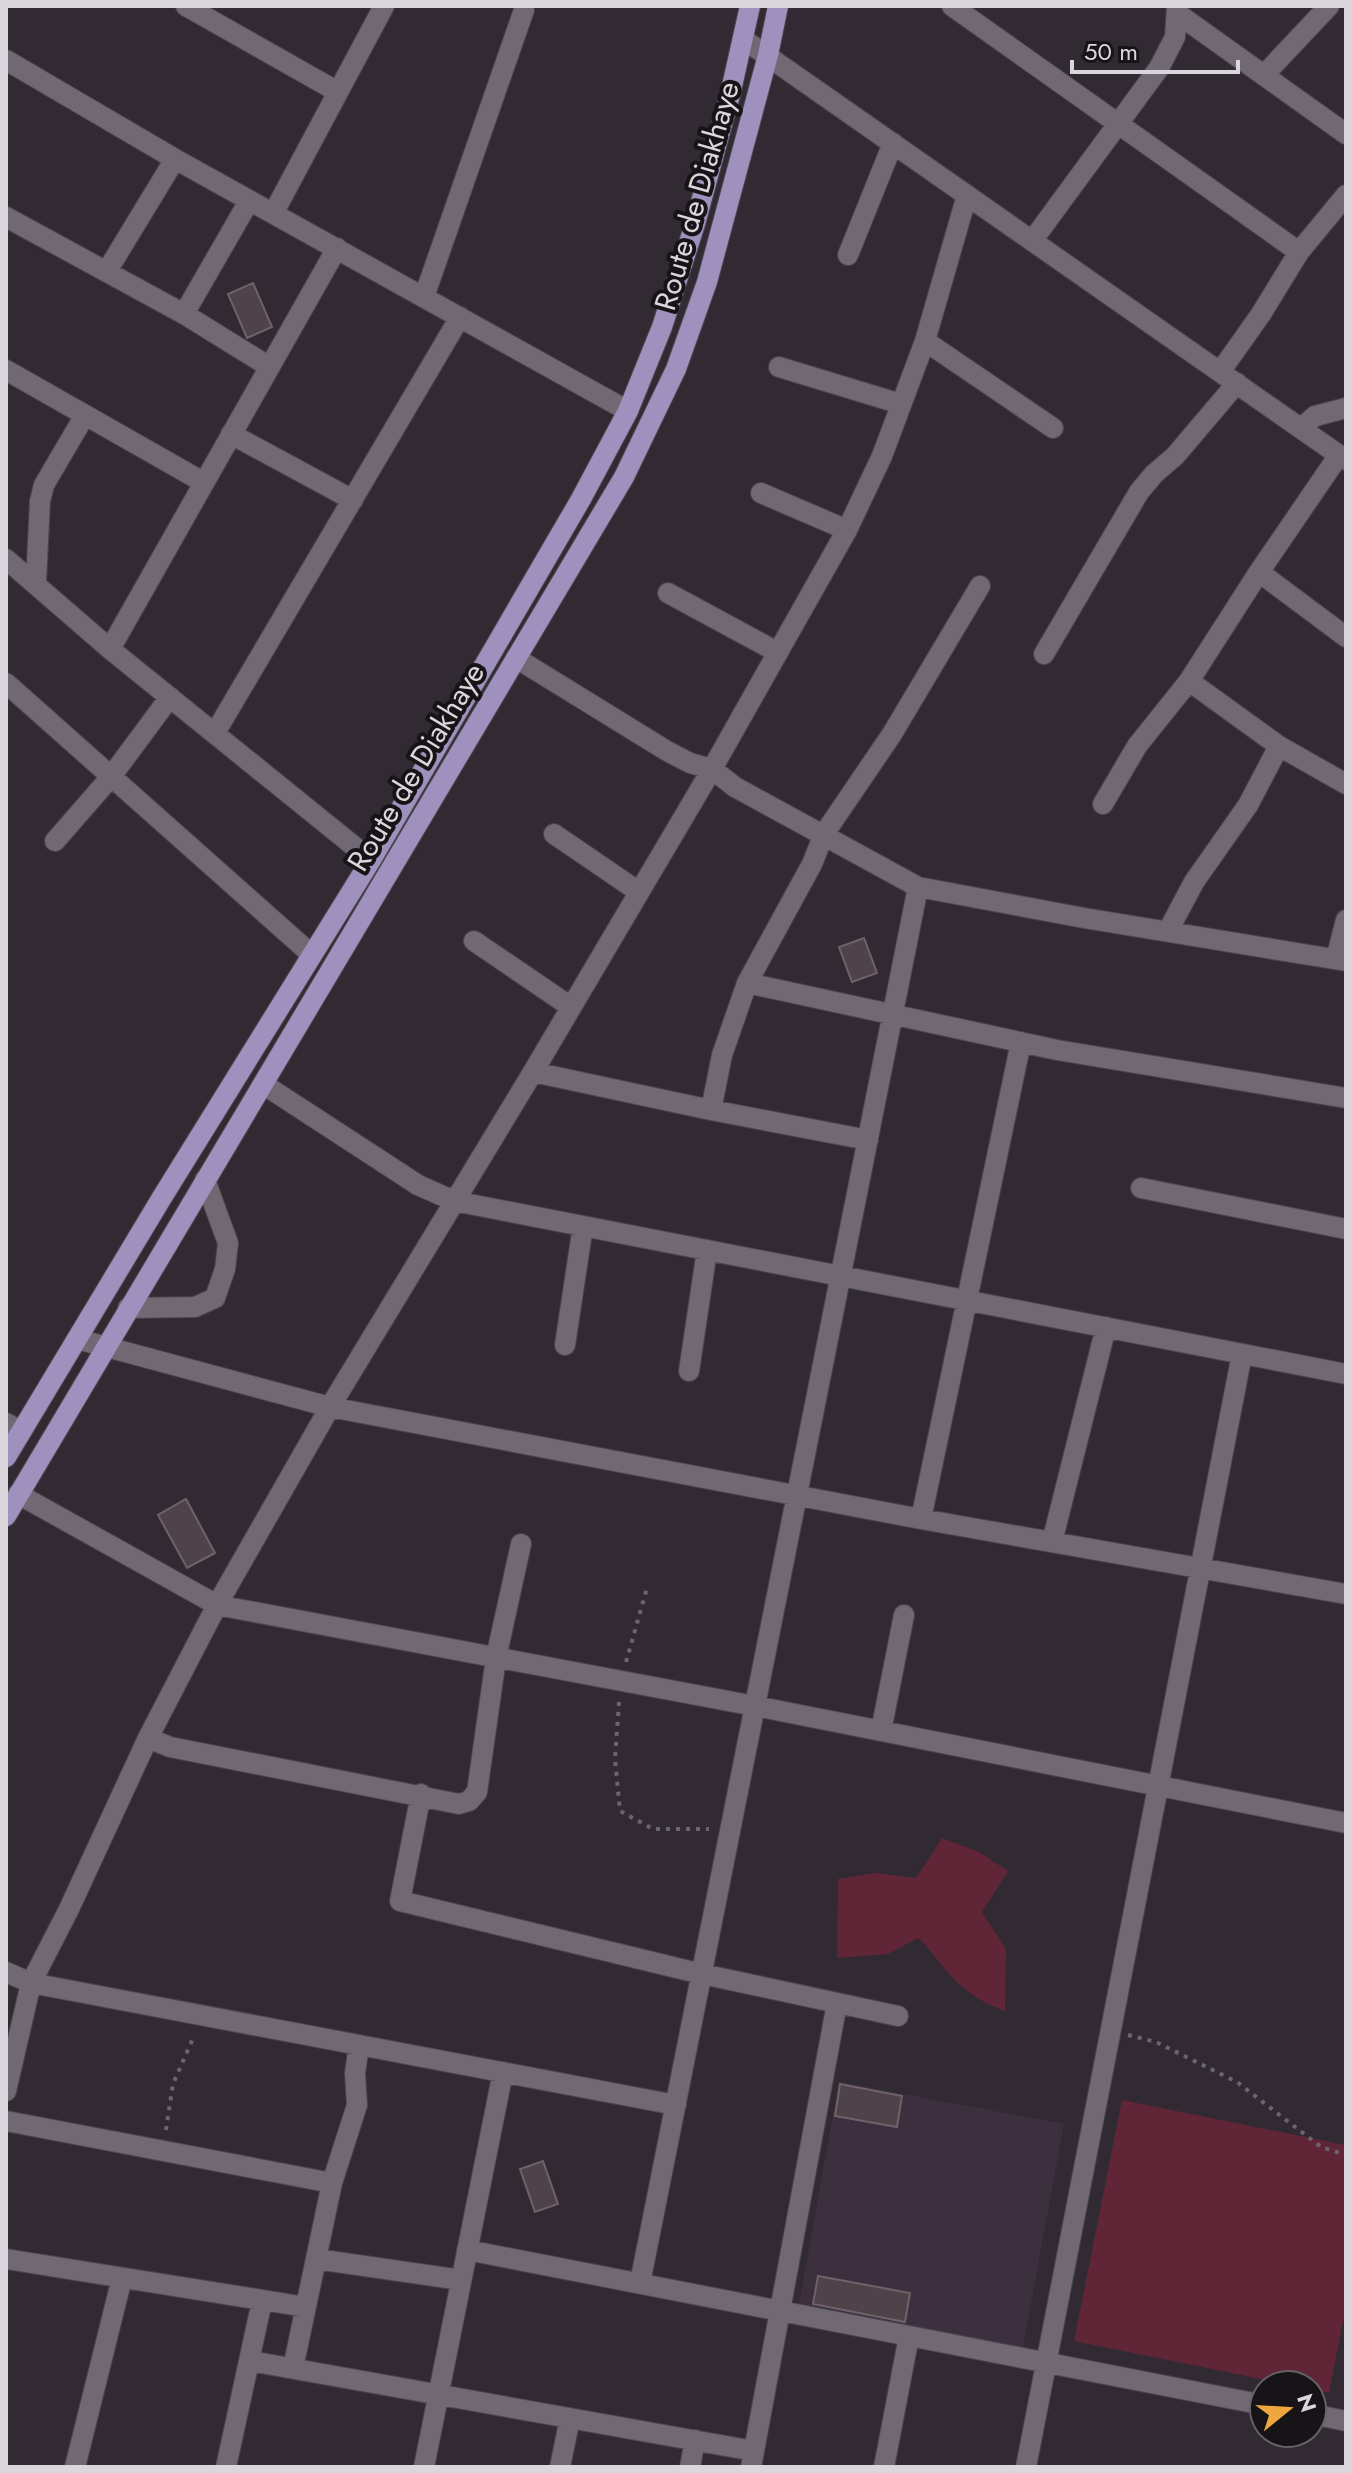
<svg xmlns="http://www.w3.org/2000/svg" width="1352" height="2473" font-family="Jost,sans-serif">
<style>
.built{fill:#3c303f}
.green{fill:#602638}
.building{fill:#4f434a;stroke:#6f626a;stroke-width:2}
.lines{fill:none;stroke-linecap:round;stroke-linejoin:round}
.minor-casing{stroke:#4b454d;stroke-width:22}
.major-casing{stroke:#4b454d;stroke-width:22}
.path{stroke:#6b656d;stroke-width:4;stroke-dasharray:4 6;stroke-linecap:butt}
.minor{stroke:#706873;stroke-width:20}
.major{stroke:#9e91be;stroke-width:20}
.labels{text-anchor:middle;stroke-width:8;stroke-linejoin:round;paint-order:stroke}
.street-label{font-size:30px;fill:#dad6dc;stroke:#171418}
</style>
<rect width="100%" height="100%" fill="#312a33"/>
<path class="built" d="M839,2082L1064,2124L1022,2352L798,2310Z"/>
<path class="green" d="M942,1838L979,1852L1008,1871L982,1912L1006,1949L1005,2011C986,2004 970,1995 956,1981C942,1968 933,1951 918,1938L888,1954L837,1958L838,1879L875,1873L916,1878Z
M1122,2100L1346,2145V2305L1329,2393L1312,2389V2385H1291L1074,2341Z"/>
<path class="building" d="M253,283L272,327L247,338L228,294Z
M864,938L877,973L852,982L839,947Z
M186,1499L215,1553L187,1568L158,1515Z
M840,2084L902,2096L897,2127L835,2116Z
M543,2161L558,2204L535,2212L520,2169Z
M818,2276L910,2293L905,2322L813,2304Z"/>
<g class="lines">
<g class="minor-casing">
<path id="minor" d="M186,6L338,92
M952,6L1299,252
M1178,14L1346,134
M743,39L1346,460
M6,60L175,159L628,411
M1264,75L1329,6
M274,212L384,6
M6,217L184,314L268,366
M1032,241L1159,68L1175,37L1177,6
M848,255L893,143
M107,271L175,159
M424,297L524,10
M184,314L249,201
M925,341L1053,428
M779,367L901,404
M6,370L203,482
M1220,372L1261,314L1299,252L1346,195
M1301,428L1315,416L1346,408
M231,434L353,500
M761,493L847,530
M6,559L110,649L371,860
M1259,572L1346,637
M36,583L40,501L44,485L85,415
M668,593L777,652
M110,649L337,248
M1044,654L1139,492L1154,474L1175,456L1237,383
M516,658L667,751L690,763L712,769L735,787L918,887L1084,918L1346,961
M1189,681L1279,746L1346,784
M6,683L311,954
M215,733L460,317
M1103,804L1137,746L1189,681L1259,572L1339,455
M554,834L639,892
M55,841L110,778L170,697
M1168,931L1194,882L1248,805L1279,746
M474,941L571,1007
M1336,959L1346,920
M747,983L1057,1050L1346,1098
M533,1072L711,1110L868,1140
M263,1084L418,1185L454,1201L1346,1374
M711,1110L722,1055L747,983L812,864L824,834L892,734L980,586
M1141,1188L1346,1229
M128,1308L195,1307L215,1298L225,1269L228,1243L205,1180
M77,1339L330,1407L921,1519L1346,1594
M565,1345L583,1226
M689,1371L707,1250
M6,1423L21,1431
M18,1494L217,1605L755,1706L1346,1823
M921,1519L1021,1042
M1052,1542L1106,1327
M881,1731L904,1615
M148,1738L170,1747L459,1804L469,1801L477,1792L496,1658L521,1544
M421,1794L400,1901L702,1974L898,2016
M6,1972L31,1983L676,2105
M6,2091L31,1983L69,1909L148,1738L217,1605L330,1407L533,1072L712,769L847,530L882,456L925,341L967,195
M6,2121L332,2183
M467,2250L1264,2405
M6,2259L306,2307
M316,2259L461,2280
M640,2283L918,887
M250,2361L754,2451
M293,2368L332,2183L357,2105L355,2073L359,2045
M1312,2414L1346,2421
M75,2467L122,2278
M226,2467L262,2301
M424,2467L503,2072
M560,2467L570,2418
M690,2467L695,2440
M751,2467L837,2003
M884,2467L909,2336
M1026,2467L1242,1354"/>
</g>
<g class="major-casing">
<path id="major" d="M6,1457L161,1199L371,860L581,499L628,411L662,327L695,224L730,95L750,6
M6,1516L624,477L676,369L707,282L768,55L778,6"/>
</g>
<path class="path" d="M626,1662L647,1588
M619,1702L615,1759L620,1811L653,1829H709
M1128,2035L1156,2042L1237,2082L1321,2147L1346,2155
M166,2130L173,2084L194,2036"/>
<use href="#minor" class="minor"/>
<use href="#major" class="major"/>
</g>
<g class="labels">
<g class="street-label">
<text transform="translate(697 196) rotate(-74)" y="10">Route de Diakhaye</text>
<text transform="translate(416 767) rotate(-59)" y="10">Route de Diakhaye</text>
</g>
</g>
<rect width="1352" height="2473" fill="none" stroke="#dad6dc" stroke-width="16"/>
<g transform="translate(1288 2409) rotate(72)"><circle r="38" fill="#171418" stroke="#656266" stroke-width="2"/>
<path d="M0-6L14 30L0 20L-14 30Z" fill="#f0a63f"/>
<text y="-12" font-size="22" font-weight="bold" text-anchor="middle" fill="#dad6dc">N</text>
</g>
<path d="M1072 60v12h166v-12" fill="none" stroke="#dad6dc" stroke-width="4"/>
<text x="1084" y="60" font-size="24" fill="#dad6dc" stroke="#171418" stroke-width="6" paint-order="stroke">50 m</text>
</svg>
